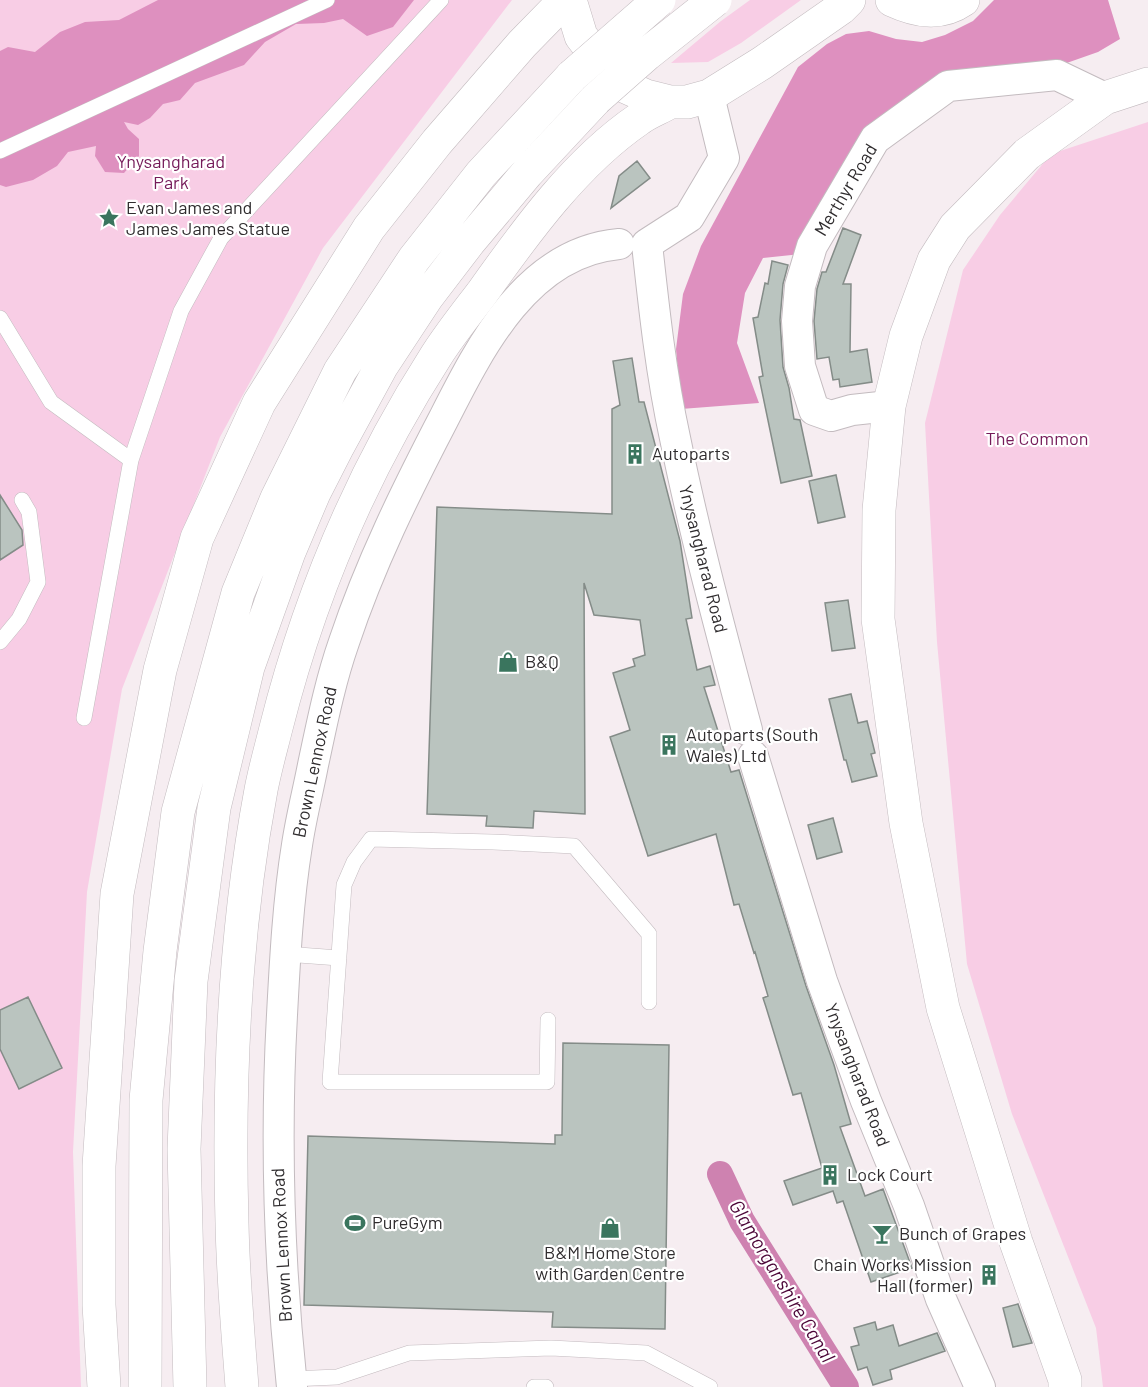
<svg xmlns="http://www.w3.org/2000/svg" width="1148" height="1387" font-family="Barlow,sans-serif">
<style>
.green{fill:#f8cde5}
.forest{fill:#de90bf}
.lines{fill:none;stroke-linecap:round;stroke-linejoin:round}
.canal{stroke:#ce82b0;stroke-width:26}
.building{fill:#bac4bf;stroke:#848c88;stroke-width:1.5}
.service-casing{stroke:#c3bbbf;stroke-width:16}
.minor-casing{stroke:#c3bbbf;stroke-width:32}
.primary-casing{stroke:#c3bbbf;stroke-width:34}
.trunk-casing{stroke:#c3bbbf;stroke-width:34}
.service{stroke:#fff;stroke-width:15}
.minor{stroke:#fff;stroke-width:30}
.primary{stroke:#fff;stroke-width:33}
.trunk{stroke:#fff;stroke-width:33}
.trunk-bridge-casing{stroke:#c3bbbf;stroke-width:34;stroke-linecap:butt}
.trunk-bridge{stroke:#fff;stroke-width:33}
.labels{text-anchor:middle;stroke-width:4.5;stroke-linejoin:round;paint-order:stroke}
.park-label{font-size:18px;fill:#751a59;stroke:#fff}
.street-label{font-size:18px;fill:#2f2c2e;stroke:#fff}
.poi-label{font-size:18px;fill:#2f2c2e;stroke:#fff;text-anchor:start}
.water-label{font-size:20px;font-style:italic;fill:#4b0537;stroke:#fff}
</style>
<rect width="100%" height="100%" fill="#f6edf1"/>
<path class="green" d="M0,0H512L323,248L220,437L122,689L87,892L73,1152L81,1387H0Z
M750,0H801L741,43L708,62L671,63L721,21Z
M1148,122V1387H1103L1096,1328L1012,1114L967,964L937,642L925,423L963,270L1000,215L1051,154Z"/>
<path class="forest" d="M158,0H414L393,27L367,36L343,19L324,23L296,24L265,42L244,65L195,83L180,100L163,104L150,118L138,125L124,122L128,129L139,139V156L124,173L105,172L95,156L96,146L68,152L57,166L33,180L6,187L0,185V51L8,47L35,52L60,32L85,22L119,20Z
M994,0H1108L1120,39L1098,52L1061,65L943,79L801,254L763,258L745,293L737,343L759,403L681,409L676,349L683,294L701,246L798,67L827,44L846,34L869,31L896,39L922,42L945,35L973,21Z"/>
<g class="lines">
<path class="canal" d="M720,1174L742,1221L846,1387"/>
</g>
<path class="building" d="M637,161L650,178L611,208L619,176Z
M843,228L861,235L843,284H851L850,352L867,349L872,382L840,387L839,379L833,380L829,357L817,359L814,321L817,289L822,272H826Z
M772,261L788,265L783,284L780,320L783,367L789,388L794,419L800,420L812,476L781,483L759,377L763,376L753,318L758,317L765,283L768,284Z
M632,358L639,402H644L680,541L692,618L686,619L697,670L710,666L715,685L704,687L731,772L739,770L806,986L834,1065L851,1124L840,1127L865,1196L883,1189L912,1268L871,1282L843,1201L837,1203L833,1191L793,1205L784,1181L822,1168L801,1093L793,1095L766,1007L763,998L768,996L755,952L754,953L739,904L734,905L716,834L648,856L610,737L630,730L613,673L635,666L633,659L645,655L640,620L594,615L584,583L585,814L534,811L533,828L486,826L487,816L427,814L437,507L612,514V409L620,405L613,361Z
M836,475L845,517L818,523L809,481Z
M0,495L22,530L23,545L0,560Z
M848,600L855,648L832,651L825,603Z
M851,694L858,723L867,721L875,753L871,754L877,776L852,782L846,760H844L829,699Z
M833,818L842,852L817,859L808,825Z
M28,997L62,1068L19,1089L0,1049V1010Z
M563,1043L669,1045L665,1329L552,1327L553,1312L304,1305L308,1136L555,1144V1135H562Z
M1018,1304L1032,1343L1013,1347L1003,1308Z
M875,1322L877,1330L893,1325L899,1346L937,1333L945,1351L890,1370L892,1379L873,1385L867,1367L858,1370L851,1347L859,1345L854,1328Z"/>
<g class="lines">
<g class="service-casing">
<path id="service" d="M0,151L327,0
M0,318L51,402L131,460
M0,642L19,619L38,582L29,512L22,500
M84,718L131,460L181,311L221,238L441,0
M285,954L339,958
M548,1020L547,1082H330L344,885L354,862L371,839L493,842L574,846L649,934V1002
M291,1379L337,1377L409,1353L551,1348L646,1353L710,1387
M534,1387H546"/>
</g>
<g class="minor-casing">
<path id="minor" d="M709,96L724,158L689,217L647,244C654,309 661,374 675,438C695,536 721,633 747,730
M889,406L852,410L831,416L814,410L800,366L797,321L800,286L812,246L875,139L948,86L1057,75L1105,98
M753,756L822,981L866,1101L909,1206L941,1299L980,1387
M292,1387C279,1263 275,1140 282,1015C285,958 288,901 297,845C301,818 308,791 313,765C322,723 330,682 344,642C370,564 406,491 444,418C481,345 528,252 619,244"/>
</g>
<g class="primary-casing">
<path id="primary" d="M570,0L581,36L603,65L626,87L646,96L670,102H687L709,96L762,63L841,8L849,0
M892,0C916,11 940,16 963,0
M104,1387L99,1305V1166L117,894L160,670L197,538L259,403L369,228L437,142L522,44L565,0
M242,1387C238,1333 233,1278 232,1223C228,1082 235,929 261,790C265,769 271,748 276,728C309,597 363,470 436,356C450,334 466,314 482,293C526,231 576,162 639,119C648,112 660,108 670,102
M1065,1387V1380L1016,1242L943,1008L906,823L878,619L879,510L889,406L906,336L934,260L955,227L1027,154L1105,98L1148,84"/>
</g>
<g class="trunk-casing">
<path id="trunk" d="M145,1387L146,1100L160,951L178,812L238,593L277,498L340,371L414,259L481,174L572,76
M190,1387L184,1149L191,981L214,808L248,667L289,552L314,493L338,446L381,367L427,297L469,242L527,173L596,99"/>
</g>
<use href="#service" class="service"/>
<use href="#minor" class="minor"/>
<use href="#primary" class="primary"/>
<use href="#trunk" class="trunk"/>
<g class="trunk-bridge-casing">
<path id="trunk-bridge" d="M572,76L659,0
M596,99L647,54L715,0"/>
</g>
<use href="#trunk-bridge" class="trunk-bridge"/>
</g>
<defs>
<g id="sight-bare" transform="scale(1.62)"><path d="M0-6L1.8-2.2L6-1.7L2.9 1.2L3.7 5.4L0 3.3L-3.7 5.4L-2.9 1.2L-6-1.7L-1.8-2.2Z" fill="#3a755e" stroke="#fff" stroke-width="2.5" paint-order="stroke"/></g>
<g id="building-bare" transform="scale(1.62)"><path d="M-4-6H4V6H1V3H-1V6H-4ZM-2.5-4.3h1.7v1.8h-1.7ZM.8-4.3h1.7v1.8H.8ZM-2.5-1h1.7V.8h-1.7ZM.8-1h1.7V.8H.8Z" fill="#3a755e" stroke="#fff" stroke-width="2.5" paint-order="stroke"/></g>
<g id="shop-bare" transform="scale(1.62)"><path d="M-5-2.5h2.3a2.7 3.5 0 0 1 5.4 0H5L5.5 6h-11ZM-1.5-2.5h3a1.5 2.3 0 0 0-3 0Z" fill="#3a755e" stroke="#fff" stroke-width="2.5" paint-order="stroke"/></g>
<g id="stadium-bare" transform="scale(1.62)"><path d="M0-5a6.5 5 0 1 0 0 10a6.5 5 0 1 0 0-10ZM-3.5-1.8h7v3.6h-7Z" fill="#3a755e" stroke="#fff" stroke-width="2.5" paint-order="stroke"/></g>
<g id="bar-bare" transform="scale(1.62)"><path d="M-6-5H6L.8 .8V4.5H3.5V6h-7V4.5H-.8V.8Z" fill="#3a755e" stroke="#fff" stroke-width="2.5" paint-order="stroke"/></g>
</defs>
<g fill-rule="evenodd">
<use href="#sight-bare" x="109" y="218"/>
<use href="#building-bare" x="635" y="454"/>
<use href="#shop-bare" x="508" y="662"/>
<use href="#building-bare" x="669" y="745"/>
<use href="#building-bare" x="830" y="1175"/>
<use href="#stadium-bare" x="355" y="1223"/>
<use href="#shop-bare" x="610" y="1228"/>
<use href="#bar-bare" x="882" y="1234"/>
<use href="#building-bare" x="989" y="1275"/>
</g>
<g class="labels">
<g class="park-label">
<text x="171" y="168">Ynysangharad<tspan x="171" dy="21">Park</tspan></text>
<text x="1037" y="445">The Common</text>
</g>
<g class="street-label">
<text transform="translate(846 190) rotate(-59)" y="6">Merthyr Road</text>
<text transform="translate(703 559) rotate(76)" y="6">Ynysangharad Road</text>
<text transform="translate(315 762) rotate(-78)" y="6">Brown Lennox Road</text>
<text transform="translate(857 1075) rotate(69)" y="6">Ynysangharad Road</text>
<text transform="translate(282 1245) rotate(-93)" y="6">Brown Lennox Road</text>
</g>
<g class="poi-label">
<text x="126" y="214">Evan James and<tspan x="126" dy="21">James James Statue</tspan></text>
<text x="652" y="460">Autoparts</text>
<text x="525" y="668">B&amp;Q</text>
<text x="686" y="741">Autoparts (South<tspan x="686" dy="21">Wales) Ltd</tspan></text>
<text x="847" y="1181">Lock Court</text>
<text x="372" y="1229">PureGym</text>
<text x="899" y="1240">Bunch of Grapes</text>
<text x="610" y="1259" text-anchor="middle">B&amp;M Home Store<tspan x="610" dy="21">with Garden Centre</tspan></text>
<text x="972" y="1271" text-anchor="end">Chain Works Mission<tspan x="972" dy="21">Hall (former)</tspan></text>
</g>
<g class="water-label">
<text transform="translate(782 1281) rotate(59)" y="7">Glamorganshire Canal</text>
</g>
</g>
</svg>
